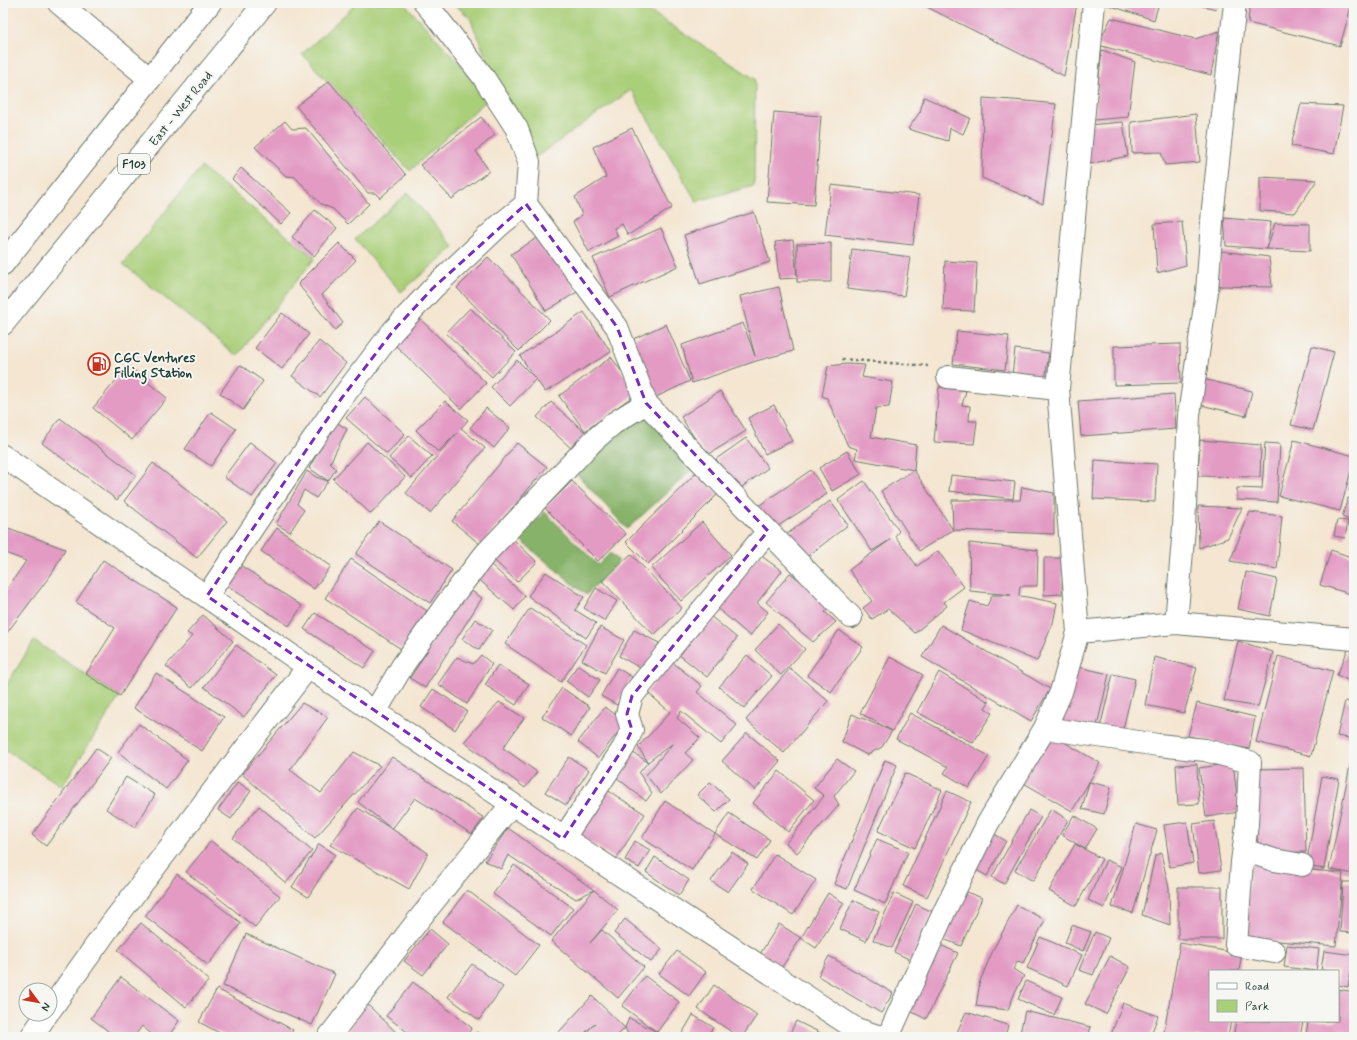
<svg xmlns="http://www.w3.org/2000/svg" width="1357" height="1040" font-family="Mynerve,sans-serif">
<style>
.green{fill:#aacf79;stroke:#648656}
.forest{fill:#87b269;stroke:#53784e}
.building{fill:#e39bc4}
.lines{fill:none;stroke-linecap:round;stroke-linejoin:round}
.minor-casing{stroke:#6a786b;stroke-width:24}
.major-casing{stroke:#6a786b;stroke-width:24}
.path{stroke:#6a786b;stroke-width:2.5;stroke-dasharray:3 3;stroke-linecap:butt}
.minor{stroke:#fff;stroke-width:22}
.major{stroke:#fff;stroke-width:22}
.marked{fill:none;stroke:#7b2cbf;stroke-width:3;stroke-dasharray:8 5;stroke-linejoin:round}
.labels{text-anchor:middle;stroke-width:4;stroke-linejoin:round;paint-order:stroke}
.shield{fill:#f6f6f2;stroke:#60746d;stroke-width:1}
.shield-label{font-size:12px;font-weight:bold;fill:#1f3d34}
.street-label{font-size:13px;fill:#1f3d34;stroke:#f6f6f2}
.poi-label{font-size:13px;font-weight:bold;fill:#1f3d34;stroke:#f6f6f2;text-anchor:start}
</style>
<rect width="100%" height="100%" fill="#f6f6f2"/>
<filter id="ink" filterUnits="userSpaceOnUse"><feTurbulence type="fractalNoise" baseFrequency=".025" numOctaves="2"/><feDisplacementMap in="SourceGraphic" scale="8" xChannelSelector="R" yChannelSelector="G"/><feConvolveMatrix kernelMatrix="1 2 1 2 8 2 1 2 1" color-interpolation-filters="sRGB"/></filter>
<filter id="wash" filterUnits="userSpaceOnUse"><feTurbulence type="fractalNoise" baseFrequency=".012" numOctaves="4" result="noise"/><feDisplacementMap in="SourceGraphic" scale="16" xChannelSelector="R" yChannelSelector="G"/><feGaussianBlur stdDeviation="0.9" result="paint"/><feColorMatrix in="noise" values="0 0 0 0 0 0 0 0 0 0 0 0 0 0 0 0 0 1.4 0 .05"/><feComposite in="paint" operator="in"/></filter>
<g filter="url(#wash)">
<rect width="100%" height="100%" fill="#f4e6d1"/>
<path class="green" d="M357,3H404L490,97L410,171L302,54Z
M453,3H637L755,79L754,186L696,201L631,90L529,162L470,18Z
M201,167L315,258L237,356L123,264Z
M408,193L454,247L401,292L355,239Z
M34,641L120,696L62,786L3,748V690Z"/>
<path class="forest" d="M644,411L695,467L627,529L576,473Z
M545,512L598,565L610,553L619,561L586,595L518,538Z"/>
<g id="blocks">
<path class="building" d="M919,3H1077L1064,76Z
M1102,3H1159L1154,20Z
M1191,3H1218L1216,9Z
M1250,3H1352L1340,46L1248,23Z
M1111,18L1195,39L1219,31L1211,75L1098,45Z
M1354,31V44L1350,42Z
M1102,50L1135,62L1128,117L1094,120Z
M329,81L406,175L380,198L375,193H368L296,106Z
M924,97L970,118L963,134L950,128L948,141L908,129L920,112Z
M983,98L1027,101L1056,104L1043,204L982,178Z
M1301,104L1343,106L1334,154L1291,146Z
M774,112L821,116L814,205L767,202Z
M1196,114L1200,162L1165,165L1161,152L1132,153L1131,122Z
M481,117L495,135L476,151L489,171L452,199L420,165Z
M285,121L292,129L306,128L369,204L348,224L333,209L321,204L295,177L286,176L255,147Z
M1123,122L1128,156L1089,164L1088,125Z
M632,128L672,208L628,235L622,224L614,228L618,236L589,252L573,222L582,215L575,197L606,177L593,147Z
M241,168L291,213L281,224L232,179Z
M1260,177L1317,180L1295,213L1260,211Z
M831,185L919,195L913,245L825,235Z
M315,210L337,228L314,256L292,237Z
M754,212L770,262L700,284L684,235Z
M1224,218L1271,222L1267,249L1226,246Z
M1182,222L1186,265L1157,273L1154,224Z
M1275,223L1310,224V251L1267,249Z
M661,228L678,266L610,297L593,258Z
M542,235L577,292L546,311L511,254Z
M793,240L797,276V244L831,243V282H797V278L779,279L775,242Z
M339,243L356,260L322,295L343,323L335,330L298,284Z
M852,249L910,257L904,296L847,289Z
M1221,251L1269,257L1272,287L1219,286Z
M488,257L550,320L519,351L457,288Z
M945,261L977,263L974,311L943,310Z
M779,287L793,351L756,361L692,383L682,345L743,323L755,356L740,296Z
M470,308L516,352L492,377L446,333Z
M584,312L611,352L545,392L520,356Z
M282,313L309,334L282,369L255,348Z
M418,317L486,383L461,409L393,343Z
M666,324L690,381L656,397L631,340Z
M957,331L1009,336L1005,370L953,364Z
M319,341L346,363L320,397L292,376Z
M1180,344L1181,383L1114,385V346Z
M1312,346L1334,352L1313,430L1291,425Z
M1015,349L1049,353L1045,380L1012,376Z
M611,357L637,393L585,431L559,396Z
M517,360L536,379L510,406L491,387Z
M847,364L865,365L862,377L893,382L889,407L876,408L871,437L916,445L914,470L855,459L857,449L848,446L827,398L822,396L828,366Z
M240,365L263,381L243,410L220,393Z
M128,366L167,398L132,440L93,408Z
M1203,379L1252,391L1246,416L1197,404Z
M939,387L966,391L962,405L970,406L969,421H977L974,444L934,442Z
M720,391L746,431L706,456L681,417Z
M1174,394L1176,429L1081,436L1078,401Z
M365,397L405,434L387,454L346,418Z
M445,401L468,420L461,428L485,448L430,513L406,493L457,433L438,452L416,430Z
M551,402L587,434L573,450L537,417Z
M774,405L792,441L765,454L748,418Z
M486,408L510,428L494,448L470,428Z
M211,412L236,429L211,466L185,449Z
M60,418L136,475L117,500L42,443Z
M336,422L347,429L330,463L336,469L328,481L316,498L304,490L297,504L304,510L290,532L276,524L307,471L316,477L328,481L309,468Z
M409,436L432,456L412,478L389,458Z
M746,438L768,468L738,490L716,459Z
M1200,440L1261,445L1260,477L1198,476Z
M1294,440L1354,456V460L1340,511L1279,496Z
M250,442L277,463L252,497L224,477Z
M367,442L405,477L371,514L333,479Z
M517,443L547,467L481,545L452,521Z
M1265,443L1280,444L1277,502L1237,500V488L1262,489Z
M847,451L861,474L832,491L819,468Z
M1095,460L1157,464L1155,502L1093,499Z
M153,463L227,521L197,558L124,501Z
M811,470L827,494L772,530L757,507Z
M914,470L953,530L919,551L881,491Z
M696,473L718,494L648,564L626,542Z
M951,475L1015,482L1013,499L949,491Z
M1354,476V493L1349,491Z
M572,481L626,534L598,561L545,508Z
M864,481L899,531L895,536L917,566L938,551L964,587L944,602L947,606L915,633L888,609L872,619L863,608L872,601L849,570L890,540L872,551L838,500Z
M1022,487L1054,493V534L953,530L952,500H1020Z
M1348,498L1354,500V522L1342,517Z
M830,501L848,525L804,559L786,535Z
M1198,506L1242,508L1228,538L1199,548Z
M1250,512L1282,516L1277,569L1230,561Z
M1337,520L1348,521L1345,538L1334,536Z
M379,521L452,570L430,603L356,554Z
M702,522L731,555L681,601L651,568Z
M3,526L65,549L53,572L6,634L3,633V595L26,561L3,552Z
M277,528L331,566L314,589L261,551Z
M511,537L537,562L517,582L491,557Z
M969,543L1038,550L1037,586H1020L1019,596L1027,597L1057,603L1053,623L1037,661L961,630L970,601L987,606L992,595H1011L970,591Z
M1331,550L1354,558V595L1320,585Z
M631,554L682,608L654,635L602,581Z
M760,555L782,571L757,603L768,612L750,636L717,608Z
M1044,558H1063L1062,594L1044,595Z
M351,559L427,611L401,649L325,598Z
M103,560L177,607L120,696L86,674L115,628L76,602Z
M489,563L525,596L514,610L476,577Z
M240,565L302,606L289,626L226,585Z
M546,572L584,597L575,610L596,623L586,638L528,596Z
M1246,572L1277,579L1270,616L1238,609Z
M790,573L832,605L825,612L836,622L813,642L766,602Z
M467,588L482,598L425,688L410,678Z
M596,588L617,601L605,621L584,608Z
M530,608L586,645L561,682L505,644Z
M315,613L375,651L364,668L304,629Z
M203,615L233,641L192,688L166,666L192,636L187,633Z
M709,615L737,638L707,677L678,654Z
M475,619L492,630L479,650L462,639Z
M778,624L805,649L781,675L755,650Z
M941,625L1050,689L1031,721L922,657Z
M600,627L624,640L605,673L582,660Z
M634,630L659,643L644,670L619,656Z
M839,630L863,647L831,692L807,675Z
M1238,641L1273,652L1258,707L1224,701Z
M236,645L276,675L244,717L204,687Z
M1350,645L1354,646V683L1337,675Z
M481,655L492,664L467,704L438,684L457,657L473,664Z
M747,655L772,676L744,708L719,687Z
M1278,656L1333,671L1311,756L1256,742Z
M890,657L923,675L892,731L860,713Z
M1154,657L1197,668L1184,713L1145,705Z
M671,661L702,686L697,692L737,725L721,744L681,711L677,718L700,738L685,753L693,760L661,794L646,775L673,743L648,762L639,773L652,793L646,801L616,777L630,751L648,762L638,747L670,712L647,692Z
M498,665L529,684L516,705L485,685Z
M578,665L600,680L588,697L566,681Z
M1074,666L1109,674L1096,730L1061,723Z
M617,668L632,677L617,705L601,696Z
M790,668L828,701L784,753L746,720Z
M939,672L989,702L985,708L992,713L973,743L917,712Z
M156,673L224,717L202,751L134,708Z
M1113,674L1135,679L1122,733L1100,728Z
M562,688L590,707L571,736L542,717Z
M433,689L467,711L455,730L421,707Z
M1345,701L1354,703V739L1337,736Z
M499,702L524,718L503,748L537,772L525,788L464,742Z
M302,703L328,717L290,770L321,793L354,752L380,766L315,838L242,774Z
M1197,703L1255,717L1249,749L1188,736Z
M605,707L626,722L598,758L578,742Z
M910,713L989,756L969,788L944,773L948,767L896,739Z
M852,714L892,731L882,747L867,755L842,742Z
M139,724L188,760L166,789L118,752Z
M747,733L780,761L755,790L722,761Z
M1050,734L1100,763L1089,782L1111,787L1104,814L1082,809L1089,782L1072,811L1022,782Z
M96,748L111,758L46,846L32,835Z
M1353,751H1354V874L1329,869Z
M392,757L484,818L472,834L415,798L392,829L428,853L409,889L330,845L358,808L392,829L358,802Z
M569,757L589,770L566,805L545,792Z
M837,759L854,771L834,796L839,805L797,853L786,843L824,796L814,788Z
M885,760L897,765L847,889L834,884Z
M1233,763L1239,812L1206,817L1199,768Z
M1197,764L1199,804L1178,805L1176,765Z
M1304,768L1306,852L1258,853L1256,769Z
M779,771L814,800L788,832L753,803Z
M905,773L942,790L915,848L878,831Z
M1322,776L1339,779L1324,869L1306,866Z
M126,777L155,795L135,827L106,809Z
M238,782L251,791L231,819L218,810Z
M710,782L729,799L716,812L697,795Z
M607,790L645,814L616,859L579,835Z
M947,791L971,802L927,897L903,886Z
M665,801L715,834L692,870L642,838Z
M259,806L312,851L286,883L233,838Z
M1051,809L1068,820L1033,881L1015,870Z
M1029,810L1041,817L1004,884L992,877Z
M729,813L770,840L757,860L715,834Z
M1074,815L1097,829L1085,849L1062,835Z
M1214,821L1221,870L1199,873L1193,824Z
M1187,822L1193,863L1170,867L1164,825Z
M1136,824L1157,830L1133,913L1112,907Z
M508,828L594,890L618,910L590,943L602,930L644,967L618,998L551,941L594,890L576,899L508,855L501,869L485,861Z
M991,832L1006,841L987,876L971,867Z
M877,839L908,852L885,904L854,890Z
M211,841L280,896L255,927L186,872Z
M635,841L650,850L639,868L625,860Z
M319,844L335,854L308,897L292,887Z
M1075,844L1102,859L1076,906L1049,891Z
M732,852L748,864L728,892L711,881Z
M1161,853L1169,888L1170,925L1142,915L1155,856Z
M775,854L816,880L793,915L753,889Z
M655,857L689,880L679,895L646,872Z
M1106,860L1122,867L1104,908L1088,900Z
M1251,864L1343,873L1336,946L1243,938Z
M514,865L573,908L551,936L493,894Z
M177,874L241,923L208,965L145,916Z
M1343,882H1354V933L1340,932Z
M1178,887H1222V939H1178Z
M467,890L539,945L515,976L443,922Z
M962,890L982,898L961,946L941,938Z
M828,893L844,903L816,948L801,938Z
M894,893L913,902L892,948L873,940Z
M853,900L879,912L866,941L840,929Z
M916,904L933,912L911,960L894,952Z
M1017,905L1045,920L1023,963L1018,961L1013,969L1024,976L1015,992L1008,1010L976,1006L980,981L994,948Z
M625,919L662,949L651,962L614,933Z
M141,923L209,980L186,1007L118,950Z
M779,924L801,938L782,967L760,954Z
M1072,925L1091,932L1083,951L1065,943Z
M430,929L448,944L423,975L404,961Z
M1095,932L1109,938L1093,975L1079,970Z
M246,934L335,974L312,1025L223,986Z
M1040,937L1082,955L1068,986L1027,968Z
M1180,943L1242,954L1239,971H1210V1021H1231L1228,1037H1163Z
M938,944L958,953L926,1019L906,1009Z
M1287,945L1319,949L1316,971L1284,967Z
M677,951L706,972L689,996L659,974Z
M1324,951L1354,955L1348,987L1338,985V971L1321,970Z
M829,956L893,993L881,1013L818,976Z
M1110,956L1130,967L1106,1014L1085,1004Z
M472,964L503,987L479,1020L448,997Z
M645,976L679,1002L657,1032L622,1006Z
M121,977L179,1021L168,1037H155L142,1026L134,1037H116L91,1018Z
M1026,981L1062,997L1054,1015L1018,999Z
M413,982L472,1028L465,1037H414L386,1016Z
M714,985L757,1015L742,1037H739L698,1009Z
M217,989L293,1030L289,1037H227L199,1022Z
M1338,989L1354,992V1037H1306L1308,1021H1338Z
M592,996L625,1028L616,1037H582L595,1023L581,1037H564L559,1032Z
M366,1003L401,1037H343Z
M1123,1003L1158,1016L1150,1037H1110Z
M1025,1011L1091,1027L1088,1037H1019Z
M966,1012L1008,1025L1005,1037H955Z
M693,1015L713,1027L707,1037H680Z
M629,1018L657,1032L654,1037H628L629,1036L625,1028Z
M796,1021L829,1037H788Z
M1236,1021H1303L1300,1037H1233Z
M477,1032L485,1037H473Z"/>
</g>
</g>
<g filter="url(#ink)">
<use href="#blocks" fill-opacity="0" stroke="#6a786b" stroke-width="1"/>
<g class="lines">
<g class="minor-casing">
<path id="minor" d="M59,3L150,79
M425,3L431,10L482,75L517,129L529,162L526,204L617,327L646,403L690,450L851,617
M948,377L1058,389
M3,456L308,667L512,804L856,1029L880,1037
M207,596L279,488L341,399L393,331L433,288L500,225L526,204
M1176,623L1184,527L1189,415L1207,292L1213,208L1235,3
M1078,632L1176,623L1354,639
M375,712L403,665L447,603L486,553L593,441L614,423L646,403
M1045,728L1158,745L1205,750L1250,762L1247,824L1242,862L1236,945L1274,952
M563,839L624,747L632,730L627,714L632,696L669,650L768,531
M1244,850L1274,860L1302,865
M50,1010L112,923L308,667
M31,1037L47,1014
M329,1037L416,923L512,804
M888,1037L945,910L988,823L1045,728L1061,692L1078,632L1058,389L1094,3"/>
</g>
<g class="major-casing">
<path id="major" d="M3,264L210,3
M3,324L265,3"/>
</g>
<path class="path" d="M842,359L928,366"/>
<use href="#minor" class="minor"/>
<use href="#major" class="major"/>
</g>
</g>
<path class="marked" d="M526,204L617,327L646,403L768,531L632,696L627,714L632,730L624,747L563,839L207,596L341,399L393,331L433,288Z"/>
<defs>
<g id="fuel-ring" transform="scale(1.15)"><circle r="9.5" fill="#f6f6f2" stroke="#c8321e" stroke-width="1.5"/><path d="M-5.5-6h7V0h2V4h1.3V-2.5L3-4.5l.8-.8L6-3V5H2.5V1h-1V6h-7ZM-4.2-4.7v3.2H.2V-4.7Z" fill="#c8321e"/></g>
</defs>
<g fill-rule="evenodd">
<use href="#fuel-ring" x="99" y="364"/>
</g>
<g class="labels">
<rect class="shield" x="118" y="154" width="32" height="20" rx="3"/>
<g class="shield-label">
<text x="134" y="168">F103</text>
</g>
<g class="street-label">
<text transform="translate(180 108) rotate(-51)" y="5">East - West Road</text>
</g>
<g class="poi-label">
<text x="114" y="362">CGC Ventures<tspan x="114" dy="15">Filling Station</tspan></text>
</g>
</g>
<rect width="1357" height="1040" fill="none" stroke="#f6f6f2" stroke-width="16"/>
<rect x="1209" y="970" width="130" height="52" fill="#f6f6f2" stroke="#a0aca6"/>
<rect x="1217" y="983" width="20" height="6" fill="#ffffff" stroke="#a0aca6"/>
<text x="1245" y="990" font-size="12" fill="#1f3d34">Road</text>
<rect x="1217" y="1000" width="20" height="12" fill="#aacf79" stroke="#a0aca6"/>
<text x="1245" y="1010" font-size="12" fill="#1f3d34">Park</text>
<g transform="translate(38 1002) rotate(122)"><circle r="19" fill="#f6f6f2" stroke="#a0aca6"/>
<path d="M0-3L7 15L0 10L-7 15Z" fill="#c8321e"/>
<text y="-6" font-size="11" font-weight="bold" text-anchor="middle" fill="#1f3d34">N</text>
</g>
</svg>
